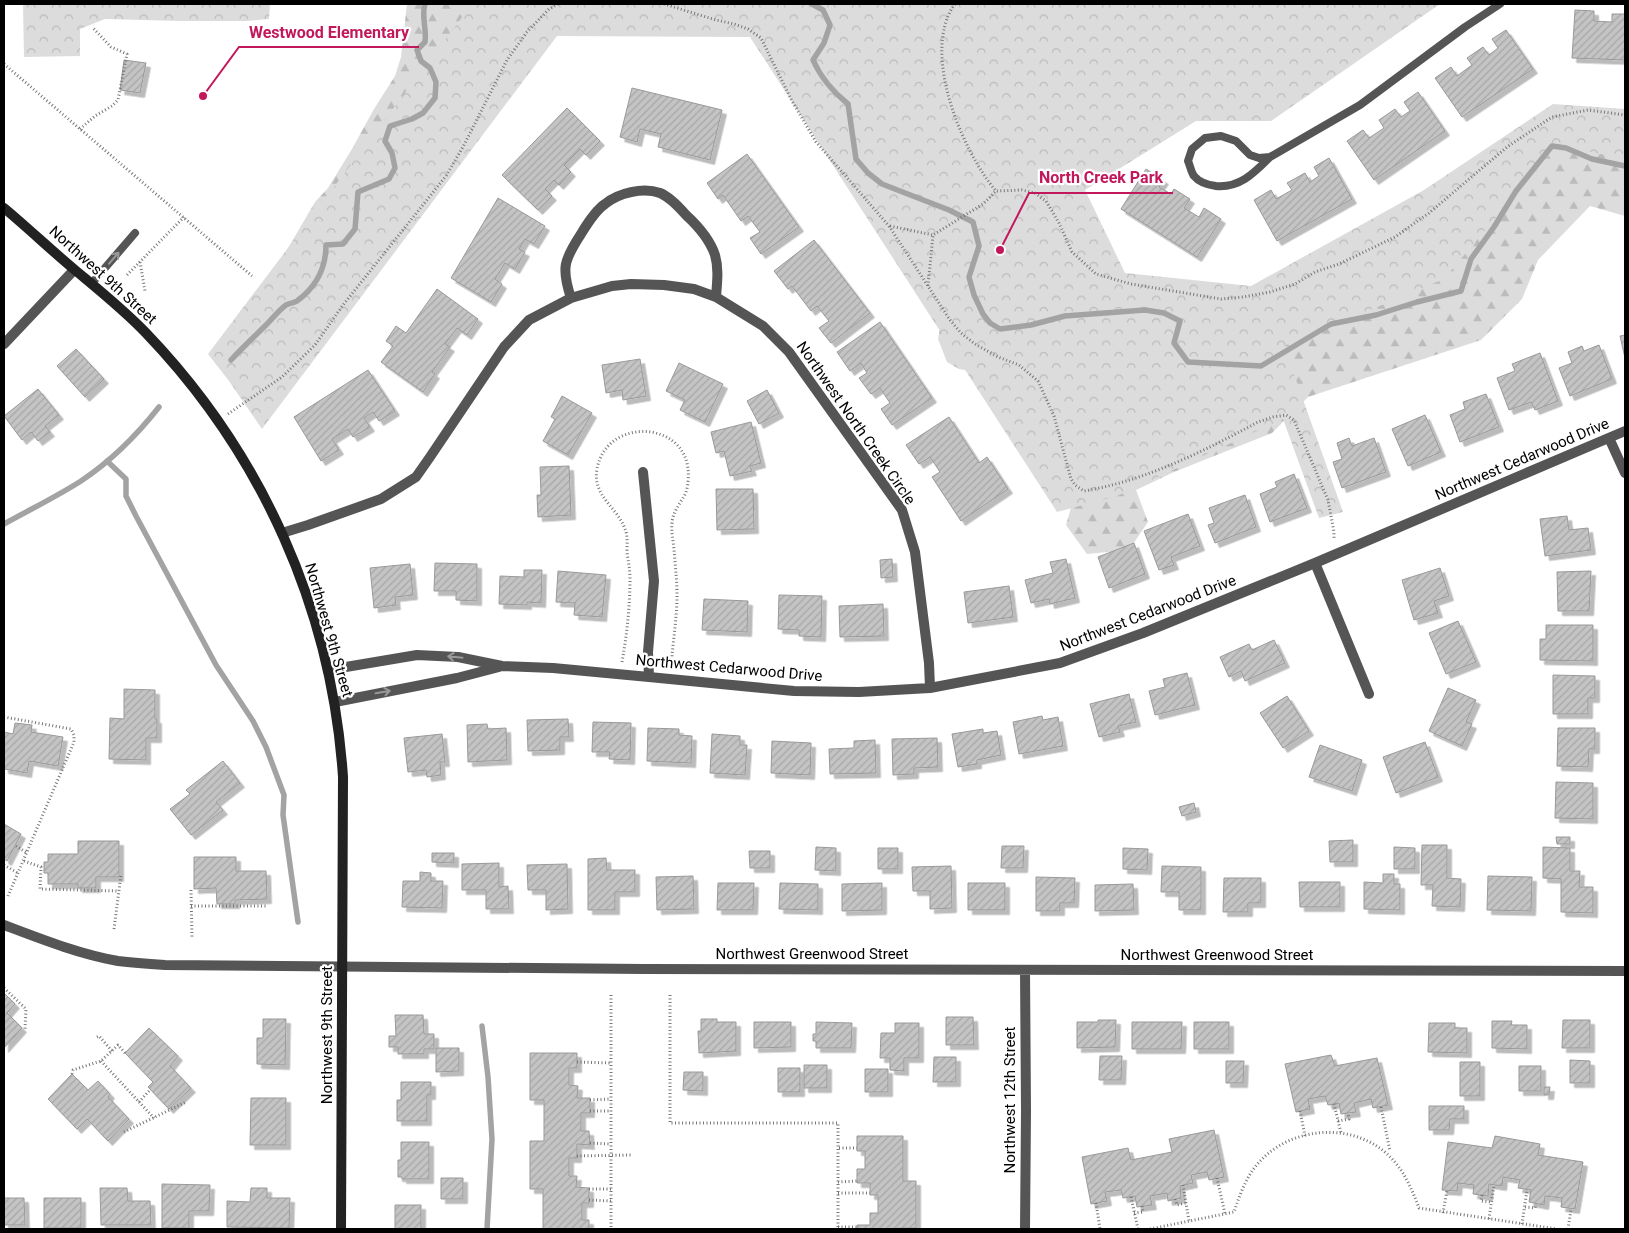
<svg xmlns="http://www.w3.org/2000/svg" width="1629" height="1233" font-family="Roboto,sans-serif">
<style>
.forest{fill:url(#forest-firs)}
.park{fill:url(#park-crowns)}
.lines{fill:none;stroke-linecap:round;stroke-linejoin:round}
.stream{stroke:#a3a3a3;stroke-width:5.5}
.building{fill:url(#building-hatch);stroke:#999;filter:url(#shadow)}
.path{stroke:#777;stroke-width:3;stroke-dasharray:1 2.5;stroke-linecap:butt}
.lane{stroke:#555;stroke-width:8}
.street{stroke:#555;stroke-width:10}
.secondary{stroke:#222;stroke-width:10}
.oneway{stroke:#999}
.labels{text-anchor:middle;stroke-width:4.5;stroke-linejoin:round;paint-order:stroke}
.street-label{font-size:15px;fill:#000;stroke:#fff}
.leader{fill:none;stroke:#c2185b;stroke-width:2}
.callout-dot{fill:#c2185b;stroke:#fff;stroke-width:2}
.callout-label{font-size:16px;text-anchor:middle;font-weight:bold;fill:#c2185b;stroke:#fff;stroke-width:4.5;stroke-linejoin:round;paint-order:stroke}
</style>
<defs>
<pattern id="forest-firs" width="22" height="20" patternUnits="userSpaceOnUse" patternTransform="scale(1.25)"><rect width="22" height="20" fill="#dcdcdc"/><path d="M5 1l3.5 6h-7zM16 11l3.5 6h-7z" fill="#bbb"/></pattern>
<pattern id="park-crowns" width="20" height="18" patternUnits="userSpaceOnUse" patternTransform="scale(1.25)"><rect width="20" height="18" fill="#dcdcdc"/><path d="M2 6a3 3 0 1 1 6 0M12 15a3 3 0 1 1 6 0" fill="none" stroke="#bbb"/></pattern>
<pattern id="building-hatch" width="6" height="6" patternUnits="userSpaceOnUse" patternTransform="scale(1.25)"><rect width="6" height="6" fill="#c4c4c4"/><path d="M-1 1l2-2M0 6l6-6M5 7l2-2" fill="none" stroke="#a7a7a7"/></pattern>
<filter id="shadow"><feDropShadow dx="4.5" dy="4.5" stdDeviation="0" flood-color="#0004"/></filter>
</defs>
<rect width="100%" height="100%" fill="#fff"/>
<path class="forest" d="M407,4H538L284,255L315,202L328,188L352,149L374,109L395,76L401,57Z
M1551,132L1625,142V216L1590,206L1538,260L1522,299L1481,340L1308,397L1272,433L1174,472L1136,490L1148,522L1129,550L1087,554L1066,525L1077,487L981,373L959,369L947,362L938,339L964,199L1224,321Z"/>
<path class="park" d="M23,4H270L269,19L247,21H180L105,19L80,29V56L24,57Z
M472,4H1440L1271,121H1196L1085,190L1125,273L1251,286L1424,190L1553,104L1625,109V159L1557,145L1444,279L1284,346L1343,512L1319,518L1283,419L1117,496L1057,512L750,37L557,36L262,429L229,381L208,354Z"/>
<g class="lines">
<path class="stream" d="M812,4L823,10L830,25L824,43L813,60C821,78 832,91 848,104L856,159L868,173L882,184L949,210L973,222L979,246L969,277L974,295L983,314L990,323L1000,329L1031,325L1065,316L1145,310L1164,313L1180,321L1174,343L1188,362L1261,366L1331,324L1376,315L1417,302L1461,291L1471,259L1494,227L1516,191L1552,146L1566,148L1592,159L1625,166
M231,360C243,347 255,336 267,324C273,318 279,310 286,305C290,303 294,303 297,301C316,287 326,269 326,245L343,244L355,229L358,192L389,179L395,168L392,153L385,141L390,126L412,119L423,113L435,98L436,82L430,68L421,61L417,50L425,42C427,29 421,16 425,4
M107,461L126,479V496L136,516L216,665L253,721L266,747L284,795L283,815L298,922
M4,524C29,510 56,497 81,481C111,461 137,435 159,407
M482,1026L488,1077L492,1139L487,1229"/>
</g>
<path class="building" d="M1575,10L1594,11V21L1612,22V14H1625V60L1572,58Z
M1506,30L1533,69L1462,117L1435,78L1451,67L1457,76L1472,65L1467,58L1483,47L1489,55L1498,48L1492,39Z
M124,60L146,63L140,93L120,90Z
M632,88L722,110L710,160L658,147L661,134L640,129L637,142L620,137Z
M1418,92L1445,131L1374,180L1347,141L1363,130L1369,138L1384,128L1379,120L1395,109L1401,117L1410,111L1404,102Z
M567,108L600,141L586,155L580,149L564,165L571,172L559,185L554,180L545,189L552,196L538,210L502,175Z
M747,154L799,227L761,254L750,238L760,232L748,216L741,221L723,195L718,199L707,183Z
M1329,158L1352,199L1277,241L1254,200L1271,190L1276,199L1292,190L1287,183L1305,173L1310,182L1319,176L1314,167Z
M1146,169L1164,180L1159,187L1171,194L1174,189L1190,199L1184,208L1199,217L1204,208L1221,219L1197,257L1121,209Z
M498,198L545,226L534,244L525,239L519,249L525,252L515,269L505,263L495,279L502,284L491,302L451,278Z
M814,240L870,313L831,343L819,328L829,321L817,306L811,311L792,286L788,289L774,271Z
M437,289L478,319L467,335L457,328L445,344L450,347L432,372L435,374L423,392L381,362L393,346L386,341L396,326L406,333Z
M880,322L932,398L892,425L881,409L890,403L880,388L871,394L859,378L867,373L861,363L850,371L837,352Z
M1625,335V358L1620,336Z
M1599,345L1612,379L1570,396L1559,368L1572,363L1568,352L1582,346L1584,351Z
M76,349L104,379L85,397L57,366Z
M1540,353L1558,401L1535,410L1531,402L1509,410L1497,378L1515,371L1512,364Z
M640,359L646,396L623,400L622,390L606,393L602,365Z
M679,363L723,384L705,422L680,410L685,400L666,391Z
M368,370L395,411L379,421L373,412L364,418L370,427L353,437L348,429L332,439L339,450L321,461L294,417Z
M38,389L59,415L45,426L50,432L38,441L31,432L22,440L4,416Z
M767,390L779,413L759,424L747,401Z
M1486,394L1499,427L1460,442L1450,415L1465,409L1463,402Z
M562,396L592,413L568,455L543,441L555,419L551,417Z
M1425,415L1441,452L1408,466L1392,429Z
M949,417L979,463L987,457L1008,489L961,521L932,477L940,472L930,457L919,464L906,445Z
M751,422L761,463L750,466L752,471L730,476L724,451L716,453L711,432Z
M1349,438L1352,446L1374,438L1386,472L1342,488L1333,462L1342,459L1337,443Z
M569,466L571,515L538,517L537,495H541L540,467Z
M1294,474L1307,508L1270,522L1260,494L1277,487L1275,482Z
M716,489H753L754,529L717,530Z
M1245,495L1256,527L1215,543L1208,525L1214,523L1209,508Z
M1188,514L1200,546L1171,557L1174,565L1159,570L1144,531Z
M1567,516L1569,530L1588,528L1591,550L1545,556L1540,519Z
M1134,543L1145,574L1109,588L1098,557Z
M892,559L893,577L881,578L880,560Z
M1066,559L1075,598L1050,604L1049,599L1031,603L1025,580L1053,573L1050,562Z
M435,563L477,564V601L456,600V591H434Z
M410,564L413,595L395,597L396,605L374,608L370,568Z
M1440,568L1449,596L1434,601L1438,613L1414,620L1402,580Z
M524,570H542L541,603L527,602V605L499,604L500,576L524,577Z
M558,571L606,575L602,617L574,615L575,603L556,602Z
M1591,571L1589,611H1558L1557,572Z
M1009,586L1013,617L968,623L964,592Z
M779,595L822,596L821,637L799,636V630L778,629Z
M704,599L748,601L747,632L702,630Z
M883,604L884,636L840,637L839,606Z
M1458,621L1476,662L1446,674L1429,633Z
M1546,625H1593V661L1540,660V639H1546Z
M1274,640L1285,663L1245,681L1241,671L1229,677L1220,657L1249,644L1252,650Z
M1187,673L1195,705L1155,715L1149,691L1165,687L1163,679Z
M1553,675L1595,676V698H1588V714H1553Z
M1448,688L1476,700L1466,722L1472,724L1462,746L1429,731Z
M124,689L155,690V719H157V738H146V760L109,759L110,718L124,719Z
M1129,694L1136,722L1118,726L1120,732L1099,737L1090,704Z
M1287,696L1309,731L1283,748L1260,713Z
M1042,716L1043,720L1058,717L1063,746L1019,754L1013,722Z
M568,719L569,737H560V750L528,751L527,720Z
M593,722L631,723L630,760L609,759L610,752H592Z
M15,723L32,725L31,732L63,737L58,766L29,761L27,773L4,769V732L13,734Z
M487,724L488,729L506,728L507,760L468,762L467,725Z
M648,728L679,729V735L692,736L691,763L647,761Z
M1558,728H1595V749H1589L1588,767L1557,766Z
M983,729V733L997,731L1001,755L977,760V764L958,767L952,734Z
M442,734L445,762H440L441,775L427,777L426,770L408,772L404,738Z
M712,734L740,736V745H747L745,775L710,773Z
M937,738L938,767L914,768V774L893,775L892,739Z
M875,740L876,773L830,774L829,749L854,748V741Z
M772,741L811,743L810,775L771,773Z
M1425,742L1438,777L1396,793L1383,757Z
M1320,745L1362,760L1352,791L1309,777Z
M223,761L240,783L216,802L223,810L191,835L170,809L190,794L186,790Z
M1556,782L1593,783V819L1555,818Z
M1194,803L1196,812L1182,816L1179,807Z
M4,824L21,834L7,861L4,859Z
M1556,837H1570V844H1557Z
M1353,840V862H1330L1329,841Z
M78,841H119V877H96V888H78V884H48V873H44V862H48V854H78Z
M1422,845H1447V878L1461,879L1460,907L1432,906L1433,885H1421Z
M1002,846H1024L1023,868H1001Z
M816,847L836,848V871L815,870Z
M1394,847L1415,848V869H1394Z
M1543,847L1570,848V871H1580L1579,887H1593V913L1561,912V879L1543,878Z
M878,848H898V869H878Z
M1123,848L1148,849L1147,870L1123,869Z
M749,851H770V868H750Z
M432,853H454V863L432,862Z
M194,857H236V871H266L267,899L235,900V904H217L216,888L194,889Z
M606,858L607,870H635V892H615V910H588V859Z
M499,863V887L508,886L509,909H486V890H462V864Z
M567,864L568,909L546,910V890H528L527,865Z
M951,866L952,908L930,909V891H913L912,867Z
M1162,866L1201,867V910H1179V892H1161Z
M420,872L431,873V881H443L442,908L402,907L403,881H420Z
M1383,874H1394V884H1400V910L1364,909V882L1383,883Z
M693,876L694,909L657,910L656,877Z
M1488,876L1532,877L1531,911L1487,910Z
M1036,877L1075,878L1074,903H1060V911H1036Z
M1224,878H1261V903H1248V912H1223Z
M1299,882H1340V907H1300Z
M718,883H754L753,910H717Z
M780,883L818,884V910L779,909Z
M882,883V910L842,911V884Z
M968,883H1005V910H968Z
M1133,884L1134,910L1095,911V885Z
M4,993L15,1004L7,1013L22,1028L4,1048Z
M395,1015H423L424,1034H434V1049H424V1054H398V1047H389V1036H396Z
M946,1017H973L974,1045H946Z
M263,1019H286L285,1065L257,1064V1038H263Z
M701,1019H717V1022H736V1051L699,1053L698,1031H701Z
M1098,1020H1116L1115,1047L1077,1048V1022H1098Z
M1563,1020H1590V1048H1562Z
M1492,1021H1512L1511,1025H1527V1049L1492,1048Z
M754,1022H791V1047L754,1048Z
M816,1022L852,1023L851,1048H816V1041H813V1034H816Z
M1132,1022H1182L1181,1049H1132Z
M1194,1022H1229V1049H1194Z
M895,1023H919V1058H904V1071L890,1070V1058H880L881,1033H895Z
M1429,1023H1455V1028H1467V1053L1428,1052Z
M149,1028L178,1056L170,1066L191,1088L169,1109L148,1087L153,1082L125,1053Z
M436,1048H459V1071L436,1072Z
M530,1053H577V1068H569V1085L578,1086L577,1098H590V1113H581V1131H589L590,1145L577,1144V1158H569V1176H577L576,1187L589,1188V1203H582V1220H589V1229H543V1189H530V1141H544V1100H530Z
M1331,1055L1335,1066L1377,1058L1388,1105L1373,1108L1371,1099L1354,1103L1356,1112L1341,1114L1339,1103L1328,1105L1325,1096L1308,1099L1310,1109L1296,1112L1285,1064Z
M1100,1056H1122L1121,1080H1099Z
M934,1057H956V1082H933Z
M1570,1060L1590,1061V1083H1570Z
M1226,1061H1244L1243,1083H1226Z
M1460,1062H1480V1096H1460Z
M804,1065H827V1088H804Z
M1519,1066H1541V1091H1519Z
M778,1068H800V1092H778Z
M865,1069H888V1092H865Z
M684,1072H703V1091L683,1090Z
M72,1074L88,1090L98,1081L110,1094L108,1097L129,1119L108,1141L87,1119L77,1129L48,1099Z
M401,1082H431V1095H427V1121H397V1100H401Z
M1544,1087H1550L1549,1095H1544Z
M251,1098H286V1145H250Z
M1429,1106H1464V1119H1450L1449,1130H1429Z
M1214,1130L1224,1177L1209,1180L1207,1172L1191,1175L1193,1183L1180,1186L1181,1198L1168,1201L1167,1193L1150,1196L1152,1205L1137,1207L1135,1196L1123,1198L1121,1190L1105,1192L1107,1201L1091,1204L1082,1157L1128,1148L1131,1160L1172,1152L1169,1139Z
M857,1136H903V1181H916V1228L857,1229V1225H870V1213H878V1195H870V1183H857V1169H865V1151H857Z
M1495,1136L1540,1144L1538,1155L1583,1162L1575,1209L1561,1207L1562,1198L1545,1196L1544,1205L1529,1202L1531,1190L1518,1188L1520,1180L1503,1177L1502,1186L1489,1184L1488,1196L1473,1194L1474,1185L1458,1183L1457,1191L1442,1190L1448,1142L1492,1148Z
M401,1142H429V1179H402V1177H398V1160H401Z
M441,1178H463V1199H441Z
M162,1184L210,1185L209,1211H189V1228H162Z
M100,1188H127L128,1201H150L151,1225H101Z
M251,1188H267V1198H290L289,1228L227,1227V1201L250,1202Z
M4,1198H24L25,1225H4Z
M44,1198H81V1228H44Z
M395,1205H421V1229H395Z"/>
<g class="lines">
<path class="path" d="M664,4L716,20L734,24L748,29L761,38L792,101L816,142L889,226L950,320L961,333L975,344L998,357L1019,365L1038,381L1054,416L1071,479L1075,485L1084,491C1145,481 1204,451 1258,422L1273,417L1286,415L1294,420L1328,500L1334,532V540
M955,4C920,51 962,151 996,191L1022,190L1035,193L1046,201L1059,223L1072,252L1096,274L1131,284L1221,299L1243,297L1270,292L1295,284L1315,272L1339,264L1395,237L1429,213L1507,147L1552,117L1588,110L1625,115
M4,64L252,276
M80,129L95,116L112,106L118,100L127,54L111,47L93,28
M890,226L933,235
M140,262L145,291
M127,275L184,217
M928,286L933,235L983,204L996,191
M228,414L282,377L315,345L343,305L446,176L463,147L507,60L527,32L549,9L558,4
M622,662C627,634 630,606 630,578C630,569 628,561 627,552C627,544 628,536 625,529C618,508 592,496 597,469C606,418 683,420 688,469C689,476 688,486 686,492C682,502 673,510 672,523C671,531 673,540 674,549C675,564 677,579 677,595C677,615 674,635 672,655V665
M4,717L71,729L74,735V742L8,896
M16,846L27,853
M24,861L41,867L40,889L119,891
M4,865L18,873
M191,890L192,937
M191,906H267
M114,929L121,875
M4,988L26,1009L25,1029
M611,995V1229
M670,995V1123H838V1229
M97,1037L99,1036L112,1051
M101,1061L154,1118
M577,1062L611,1063
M72,1074L73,1070L101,1061L118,1045L125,1053
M590,1100L611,1099
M139,1102L149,1091
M1334,1104L1341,1133
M1381,1107L1390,1151
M590,1111H611
M1300,1111L1305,1136
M1338,1121L1349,1119L1348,1113
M124,1132L186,1102
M590,1143L611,1144
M839,1148H857
M577,1156L631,1155
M1217,1178L1225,1214
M838,1182L857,1181
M1183,1185L1189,1221
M589,1189H611
M838,1193H870
M1482,1195L1481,1201L1492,1202
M1131,1197L1138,1229
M1175,1199L1177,1205L1186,1203
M589,1200L611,1201
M1096,1203L1100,1229
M1525,1207L1535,1208L1536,1204
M1134,1213L1143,1212L1142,1206
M1443,1213L1447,1190
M1489,1219L1494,1185
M1522,1224L1527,1190
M838,1227H857
M1150,1229L1234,1212C1239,1197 1245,1180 1255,1167C1285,1128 1348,1120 1386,1153C1403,1168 1411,1187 1419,1208L1557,1229
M1568,1229L1571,1209"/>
<path class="lane" d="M1270,157L1259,158L1250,155L1236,141L1221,136L1205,138L1192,149L1188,161C1190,165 1191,172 1194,176C1199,182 1208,185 1216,186C1240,188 1254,173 1270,157L1360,105L1465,27L1500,4
M92,283L135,233"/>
<path class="street" d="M571,298C561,268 564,260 581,234C587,224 596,210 605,204C618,193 643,187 660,193C670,197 679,207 686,215C698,226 710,240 715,255C719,269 717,283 716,297
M4,344L74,270
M1609,438L1625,473
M643,472L654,581L648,652L649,677
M282,533L308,525L381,499L416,477L430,457L504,347L529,320L571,298L612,286L631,284L664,285L694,289L716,297L763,326L789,352L902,510L915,552L929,663L930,688
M1315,563L1369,694
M328,670L417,655L458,657L502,666L553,668L649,677L794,691L859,692L930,688L1060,663L1143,633L1315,563L1625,431
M335,702L457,678L499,667
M4,925C41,939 79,954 118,961C134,963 149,964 165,965L644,969L1625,971
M1025,1229L1026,1111L1025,970"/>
<path class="secondary" d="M4,208C28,228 51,250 75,270C99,290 124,310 146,333C262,454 332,610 343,777L341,1229"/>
</g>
<defs><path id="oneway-shaft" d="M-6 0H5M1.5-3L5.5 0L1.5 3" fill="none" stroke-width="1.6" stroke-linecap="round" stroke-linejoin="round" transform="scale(1.25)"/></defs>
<g class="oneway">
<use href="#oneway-shaft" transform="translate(114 258) rotate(-49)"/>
<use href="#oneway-shaft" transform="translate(455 657) rotate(-174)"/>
<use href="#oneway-shaft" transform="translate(383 692) rotate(-10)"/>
</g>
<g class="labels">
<g class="street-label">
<text transform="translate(103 275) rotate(42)" y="5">Northwest 9th Street</text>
<text transform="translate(856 423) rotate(55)" y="5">Northwest North Creek Circle</text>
<text transform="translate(1522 459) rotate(-23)" y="5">Northwest Cedarwood Drive</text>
<text transform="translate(1148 613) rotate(-21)" y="5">Northwest Cedarwood Drive</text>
<text transform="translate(329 630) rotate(74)" y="5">Northwest 9th Street</text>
<text transform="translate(729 668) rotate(5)" y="5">Northwest Cedarwood Drive</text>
<text x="812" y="959">Northwest Greenwood Street</text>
<text x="1217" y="960">Northwest Greenwood Street</text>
<text transform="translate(327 1035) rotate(-90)" y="5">Northwest 9th Street</text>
<text transform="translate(1010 1100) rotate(-90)" y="5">Northwest 12th Street</text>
</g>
</g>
<path class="leader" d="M203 96L239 47H419M1000 250L1029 193H1173"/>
<g class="callout-dot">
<circle cx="203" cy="96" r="5"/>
<circle cx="1000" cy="250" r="5"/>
</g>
<g class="callout-label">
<text x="329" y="38">Westwood Elementary</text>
<text x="1101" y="183">North Creek Park</text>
</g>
<rect width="1629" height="1233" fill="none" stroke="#000000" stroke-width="10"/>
</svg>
